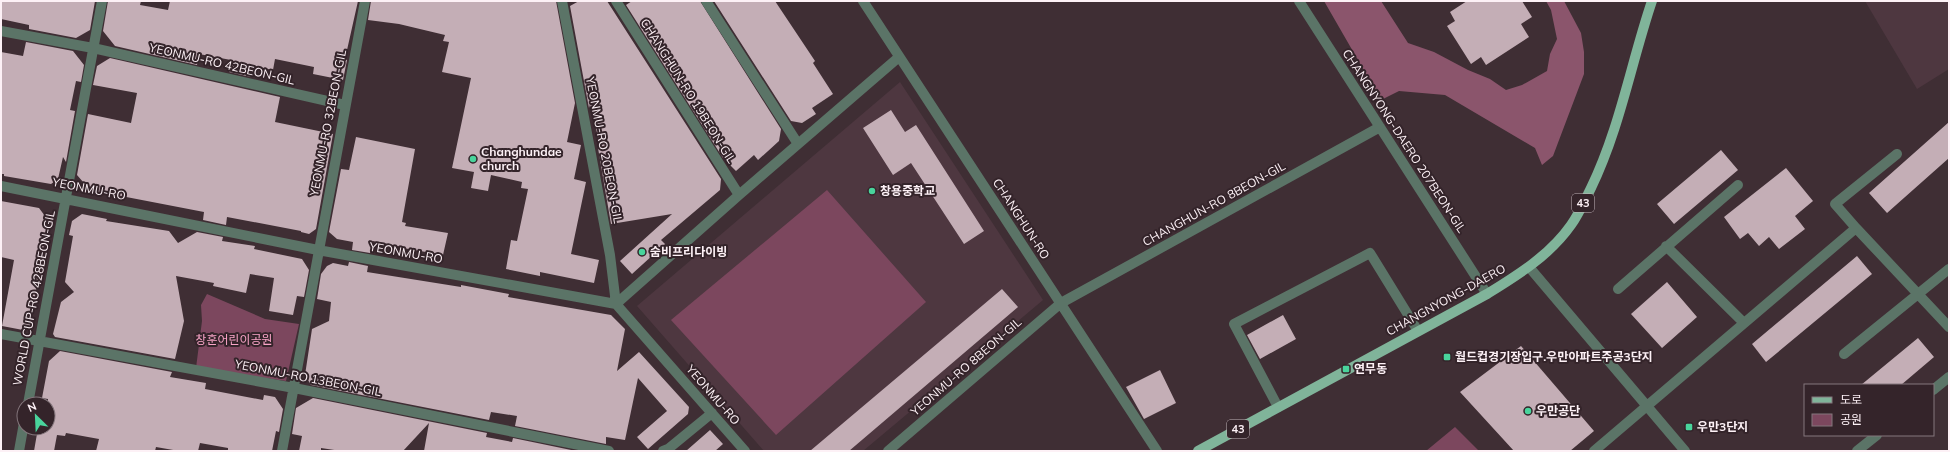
<svg xmlns="http://www.w3.org/2000/svg" width="1950" height="452" font-family="Mulish,'Noto Sans KR',sans-serif">
<style>
.built{fill:#4e3740}
.green{fill:#7c475e}
.forest{fill:#8b556c}
.building{fill:#c4aeb6}
.lines{fill:none;stroke-linecap:round;stroke-linejoin:round}
.minor{stroke:#5b7467;stroke-width:10}
.major{stroke:#80b49a;stroke-width:10}
.poi-dot{fill:#49d49c;stroke:#34242a;stroke-width:1.5}
.labels{text-anchor:middle;stroke-width:4;stroke-linejoin:round;paint-order:stroke}
.shield{fill:#34242a;stroke:#c1b4b9;stroke-width:1}
.shield-label{font-size:11px;font-weight:bold;fill:#fdf1f6}
.street-label{font-size:12px;fill:#fdf1f6;stroke:#34242a}
.poi-label{font-size:12px;font-weight:bold;fill:#fdf1f6;stroke:#34242a;text-anchor:start}
.park-label{font-size:12px;fill:#faa5c8;stroke:#34242a}
</style>
<rect width="100%" height="100%" fill="#3f2e34"/>
<path class="built" d="M1865,1H1949V69L1917,89Z
M900,82L1043,300L863,451H764L637,306Z"/>
<path class="green" d="M827,190L926,302L776,435L671,320Z
M207,294L265,319L299,324L286,381L196,368L202,321L201,305Z
M1455,427L1479,451H1426Z"/>
<path class="forest" d="M1324,1H1381L1408,43L1434,52L1468,70L1490,79L1506,90L1522,85L1547,71L1550,54L1557,39L1551,10L1546,1H1564L1581,33L1584,52V74L1553,156L1542,165L1535,148L1445,95L1399,91L1381,100Z"/>
<path class="building" d="M1,1H95L90,30L76,38L29,29V25L1,19Z
M108,1H141L140,5L168,10L170,1H358L345,59L347,60L343,80L313,74L314,67L275,59L273,70L253,66L251,77L229,72L231,60L199,54L197,65L115,46L103,31Z
M371,1H556L575,103L567,142L581,145L574,179L586,182L571,254L599,260L594,283L540,272V276L506,269L511,240L517,241L528,189L521,188L522,182L491,175L488,191L471,188L474,172L452,168L471,78L442,72L449,42L443,41L445,35L399,24L368,20Z
M579,1H607L721,179L720,190L661,240L665,244L632,274L620,261L672,214L611,224L598,148L601,149L590,104L589,108L570,6Z
M632,1H700L781,129L779,141L758,160L754,155L736,171L723,158L626,5Z
M714,1H775L815,61L813,63L833,94L812,108L816,114L802,123L791,121Z
M1467,1H1522L1532,17L1521,24L1529,37L1486,65L1481,57L1471,64L1447,26L1455,21L1450,12Z
M26,42L73,51L84,65L81,82L76,81L70,110L75,111L66,162L63,157L58,179L51,184L4,176V174H1V52L23,56Z
M110,58L280,97L275,122L333,134L316,229L309,234L301,232V231L227,217L226,225L203,220L204,212L90,190L77,175L88,114L131,123L137,93L93,85L97,66Z
M891,110L905,132L916,125L984,231L964,244L911,163L893,175L863,128Z
M1949,122V158L1887,213L1869,193Z
M356,137L415,149L402,222L406,223L405,226L448,233L443,255L403,248V247L373,241L370,253L352,250L353,242L337,239L329,232L341,169L349,170Z
M1721,150L1738,170L1674,224L1657,204Z
M1786,168L1813,201L1795,216L1805,229L1779,249L1769,237L1759,246L1748,233L1740,239L1724,217Z
M1,201L39,208L48,220L30,326L23,330L2,326L14,260L1,257Z
M82,214L107,219L106,221L169,231L178,243L197,232L223,237L222,241L255,246L254,249L302,259L309,270L304,297L297,296L293,315L269,311L274,278L250,274L246,293L213,286L214,283L176,276L184,321L175,359L55,337L53,334L61,302L74,292L65,282L73,236L69,235L72,221Z
M1857,256L1872,274L1766,362L1752,344Z
M349,262L368,266L367,272L461,287V285L509,294L508,297L611,315L625,329L617,371L639,352L689,407L688,414L648,449L637,437L667,411L638,378L625,440L606,437V444L515,426L517,416L491,412L489,420L311,385L305,375L312,329L329,321L331,302L317,299L321,274L327,266L333,263L348,266Z
M1667,282L1697,317L1662,348L1631,314Z
M1002,289L1018,307L849,451H810Z
M1283,315L1296,339L1260,359L1247,335Z
M1918,338L1934,357L1901,385H1861Z
M1521,346L1594,431L1570,451H1514L1460,392Z
M60,351L172,372L170,377L206,383L205,389L263,400L264,395L275,397L283,409L279,432L276,431L272,451H228V448L200,443L198,451H179L156,447L155,451H96L99,439L66,433L65,436L57,435L54,451H34L38,428H48V399L42,398L49,361Z
M1160,370L1176,403L1144,419L1126,387Z
M313,398L487,433L486,437L512,442L513,438L576,451H424L429,423L403,451H341L321,448V451H299L302,436L292,434L296,408Z
M710,430L723,444L715,451H686Z"/>
<g class="lines">
<path class="minor" d="M562,1L610,255L616,304
M616,1L739,195
M706,1L798,144
M863,1L1157,451
M1299,1L1487,294
M1,31L93,48L345,105
M1,186L318,250L616,304L745,451
M1856,228L1949,327
M1666,246L1744,323
M1529,267L1685,451
M1618,289L1738,185
M616,304L739,195L899,57
M1,334L294,388L609,451
M1844,354L1949,269
M1933,390L1949,377
M28,404L102,1
M1278,407L1234,324L1370,253L1418,331
M19,451L24,423
M282,451L365,1
M663,451L668,449L712,413
M888,451L1061,303L1380,127
M1594,451L1856,228L1835,204L1897,154
M1857,451L1877,435"/>
<path class="major" d="M1198,451L1487,294C1518,275 1550,255 1571,225C1579,214 1585,200 1591,188C1620,128 1631,63 1652,1"/>
</g>
<g class="poi-dot">
<circle cx="473" cy="159" r="4"/>
<circle cx="872" cy="191" r="4"/>
<circle cx="642" cy="252" r="4"/>
<rect x="1443" y="353" width="8" height="8" rx="2"/>
<rect x="1342" y="365" width="8" height="8" rx="2"/>
<circle cx="1528" cy="411" r="4"/>
<rect x="1685" y="423" width="8" height="8" rx="2"/>
</g>
<g class="labels">
<g class="shield">
<rect x="1572" y="194" width="22" height="18" rx="3"/>
<rect x="1227" y="420" width="22" height="18" rx="3"/>
</g>
<g class="shield-label">
<text x="1583" y="207">43</text>
<text x="1238" y="433">43</text>
</g>
<g class="street-label">
<text transform="translate(222 64) rotate(13)" y="4">YEONMU-RO 42BEON-GIL</text>
<text transform="translate(688 91) rotate(58)" y="4">CHANGHUN-RO 19BEON-GIL</text>
<text transform="translate(328 123) rotate(-79)" y="4">YEONMU-RO 32BEON-GIL</text>
<text transform="translate(1404 141) rotate(57)" y="4">CHANGNYONG-DAERO 207BEON-GIL</text>
<text transform="translate(604 150) rotate(79)" y="4">YEONMU-RO 20BEON-GIL</text>
<text transform="translate(89 189) rotate(11)" y="4">YEONMU-RO</text>
<text transform="translate(1214 204) rotate(-29)" y="4">CHANGHUN-RO 8BEON-GIL</text>
<text transform="translate(1021 219) rotate(57)" y="4">CHANGHUN-RO</text>
<text transform="translate(406 253) rotate(10)" y="4">YEONMU-RO</text>
<text transform="translate(34 298) rotate(-79)" y="4">WORLD CUP-RO 428BEON-GIL</text>
<text transform="translate(1446 300) rotate(-29)" y="4">CHANGNYONG-DAERO</text>
<text transform="translate(966 367) rotate(-41)" y="4">YEONMU-RO 8BEON-GIL</text>
<text transform="translate(308 378) rotate(11)" y="4">YEONMU-RO 13BEON-GIL</text>
<text transform="translate(713 395) rotate(49)" y="4">YEONMU-RO</text>
</g>
<g class="poi-label">
<text x="481" y="156">Changhundae<tspan x="481" dy="14">church</tspan></text>
<text x="880" y="195">창용중학교</text>
<text x="650" y="256">숨비프리다이빙</text>
<text x="1455" y="361">월드컵경기장입구.우만아파트주공3단지</text>
<text x="1354" y="373">연무동</text>
<text x="1536" y="415">우만공단</text>
<text x="1697" y="431">우만3단지</text>
</g>
<g class="park-label">
<text x="234" y="344">창훈어린이공원</text>
</g>
</g>
<rect width="1950" height="452" fill="none" stroke="#fdf1f6" stroke-width="4"/>
<rect x="1804" y="384" width="130" height="52" fill="#34242a" stroke="#84767c"/>
<rect x="1812" y="397" width="20" height="6" fill="#80b49a" stroke="#84767c"/>
<text x="1840" y="404" font-size="12" fill="#fdf1f6">도로</text>
<rect x="1812" y="414" width="20" height="12" fill="#7c475e" stroke="#84767c"/>
<text x="1840" y="424" font-size="12" fill="#fdf1f6">공원</text>
<g transform="translate(36 416) rotate(336)"><circle r="19" fill="#34242a" stroke="#84767c"/>
<path d="M0-3L7 15L0 10L-7 15Z" fill="#49d49c"/>
<text y="-6" font-size="11" font-weight="bold" text-anchor="middle" fill="#fdf1f6">N</text>
</g>
</svg>
